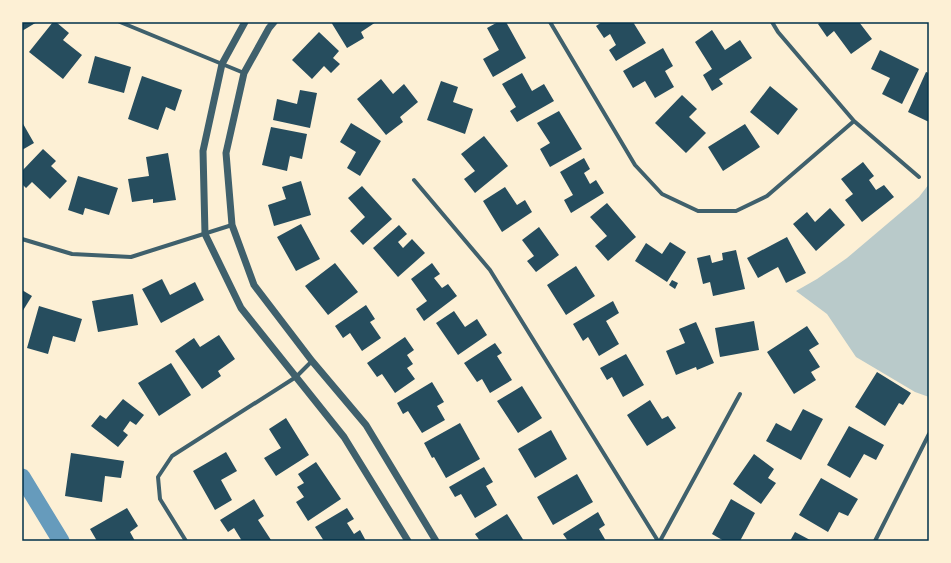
<svg xmlns="http://www.w3.org/2000/svg" width="951" height="563" font-family="'Roboto Condensed',sans-serif">
<style>
.green{fill:#b9caca}
.lines{fill:none;stroke-linecap:round;stroke-linejoin:round}
.canal{stroke:#669bbc;stroke-width:17}
.building{fill:#264d5e}
.minor{stroke:#3f606c;stroke-width:4}
.tertiary{stroke:#3f606c;stroke-width:7}
.neatline{fill:none;stroke:#003049;stroke-width:1.5}
</style>
<rect width="100%" height="100%" fill="#fdf0d5"/>
<path class="green" d="M929,184V397L915,392L856,357L827,314L796,291L817,279L847,258L919,197Z"/>
<g class="lines">
<path class="canal" d="M22,477L61,541"/>
</g>
<path class="building" d="M22,22H37L22,31Z
M53,22H56L69,33L63,40L82,55L63,79L29,52Z
M331,22H376L361,32L364,38L347,48Z
M498,22H506L526,58L493,77L483,59L499,50L487,28Z
M602,22H633L646,43L616,61L609,50L616,45L610,34L604,38L596,26Z
M821,22H859L872,39L851,54L834,31L827,37L818,24Z
M712,30L725,50L740,40L752,58L719,79L723,84L712,91L703,75L712,69L695,42Z
M319,32L339,51L333,58L340,64L331,73L324,66L312,79L292,60Z
M663,48L673,66L665,71L674,87L655,98L645,81L633,88L623,71Z
M880,50L919,69L902,104L882,94L890,78L871,69Z
M95,56L131,67L124,93L88,83Z
M926,72L929,73V122L908,112Z
M522,73L532,91L544,84L554,101L517,122L510,111L516,107L502,84Z
M142,76L182,90L175,111L166,107L158,130L128,119Z
M381,79L393,94L404,84L418,102L400,117L403,122L386,135L357,99Z
M441,81L458,87L453,102L473,109L465,134L427,120Z
M770,86L798,109L778,135L750,112Z
M300,90L317,93L310,128L273,120L277,99L297,104Z
M682,95L697,109L689,117L706,133L686,153L655,123Z
M559,111L582,149L550,167L540,149L550,143L537,123Z
M22,122L34,143L22,150Z
M351,123L381,141L360,176L347,168L356,152L340,142Z
M745,124L760,147L723,171L708,147Z
M271,127L307,134L302,159L290,156L287,171L262,165Z
M484,136L508,166L475,193L464,179L475,171L461,154Z
M43,149L56,161L51,166L67,181L50,199L32,182L26,188L22,184V171Z
M168,153L176,200L153,203V199L132,202L128,179L149,176L146,157Z
M584,158L590,169L584,173L590,184L596,180L604,193L571,213L564,200L573,195L560,172Z
M863,162L874,176L869,180L876,190L884,185L894,197L862,222L845,200L853,194L841,179Z
M78,176L118,188L109,215L85,208L83,215L68,210Z
M301,181L311,215L274,226L268,205L286,199L282,187Z
M362,186L392,219L363,245L350,231L365,217L348,198Z
M505,187L517,205L525,200L532,212L502,232L483,201Z
M607,203L636,237L608,261L595,246L607,236L590,217Z
M830,208L845,225L816,251L793,224L807,212L815,222Z
M301,224L320,259L296,271L277,237Z
M399,225L407,234L398,242L403,248L412,239L425,253L398,277L373,248Z
M539,227L559,255L536,272L527,261L534,256L522,240Z
M787,237L806,273L786,283L778,267L758,278L747,258Z
M670,242L686,252L667,282L635,261L646,243L662,254Z
M736,250L745,289L713,296L710,282L703,284L697,258L710,255L712,263L723,260L722,253Z
M335,263L358,292L328,315L305,286Z
M432,263L440,274L434,278L442,288L448,284L457,296L424,321L416,309L427,301L411,279Z
M576,266L595,296L566,315L547,285Z
M162,279L170,295L195,282L204,300L161,323L142,289Z
M672,280L678,283L675,289L669,285Z
M22,290L32,296L22,312Z
M133,294L138,325L98,332L92,301Z
M613,301L619,313L606,321L619,344L599,356L588,337L583,341L573,324Z
M366,305L375,319L370,322L381,338L362,351L350,333L343,338L335,326Z
M39,306L82,319L75,342L53,336L48,354L27,348Z
M454,311L465,327L477,319L487,335L458,355L436,323Z
M754,321L759,350L720,357L715,328Z
M696,322L714,363L697,370L696,367L676,375L666,351L685,343L679,329Z
M807,326L819,344L809,350L820,367L811,372L816,380L794,394L767,352Z
M219,335L235,359L218,371L221,376L202,389L175,351L194,338L200,347Z
M405,337L414,350L407,355L413,364L407,368L415,379L395,393L382,374L377,377L367,363Z
M495,343L502,353L497,356L512,380L490,393L482,379L477,382L464,363Z
M626,354L644,385L623,397L612,377L607,380L600,368Z
M171,363L191,395L159,416L138,383Z
M877,372L911,393L903,405L899,403L885,426L855,407Z
M432,382L444,402L437,406L445,420L422,433L408,411L403,414L397,403Z
M522,386L542,418L518,433L497,401Z
M123,399L144,415L136,425L130,421L123,431L128,435L118,447L91,426L100,415L106,419Z
M650,400L662,419L668,416L676,428L647,446L627,415Z
M803,409L823,419L801,460L766,441L776,423L791,431Z
M286,418L309,455L276,476L264,458L281,448L269,429Z
M460,423L480,459L446,478L434,457L432,458L424,443Z
M849,426L884,445L876,460L864,454L850,478L827,465Z
M551,430L567,459L535,478L518,449Z
M226,452L237,471L221,480L232,500L215,510L193,471Z
M71,453L124,461L121,478L105,476L102,502L65,496Z
M754,454L774,469L768,478L776,483L761,504L733,484Z
M316,462L341,499L308,521L296,502L304,497L297,487L304,483L298,474Z
M484,467L493,482L486,486L497,505L475,518L461,494L455,497L449,487Z
M577,474L593,502L553,525L537,497Z
M821,478L858,499L848,516L839,512L828,532L799,515Z
M254,499L264,516L258,520L271,540L270,541H242L234,528L228,532L220,520Z
M731,499L755,513L740,541H724L712,534Z
M127,508L138,526L130,532L135,541H97L90,529Z
M347,508L354,519L347,523L354,534L360,530L366,541H324L315,527Z
M598,512L605,525L599,529L606,541H568L563,534Z
M507,514L524,541H480L475,534Z
M795,532L812,541H790Z"/>
<g class="lines">
<path class="minor" d="M120,22L244,73
M550,22L635,165L662,194L698,211H736L767,196L854,121
M772,22L778,32L854,121L919,177
M414,180L490,270L658,541
M22,239L72,254L131,257L232,225
M186,541L160,499L158,477L172,456L296,377L312,361
M660,541L740,394
M875,541L929,434"/>
<path class="tertiary" d="M245,22L222,64L203,151L205,234L241,308L344,437L408,541
M274,22L269,28L244,73L226,153L232,225L254,285L312,361L366,425L436,541"/>
</g>
<rect width="951" height="563" fill="none" stroke="#fdf0d5" stroke-width="46"/>
<rect x="23" y="23" width="905" height="517" class="neatline"/>
</svg>
